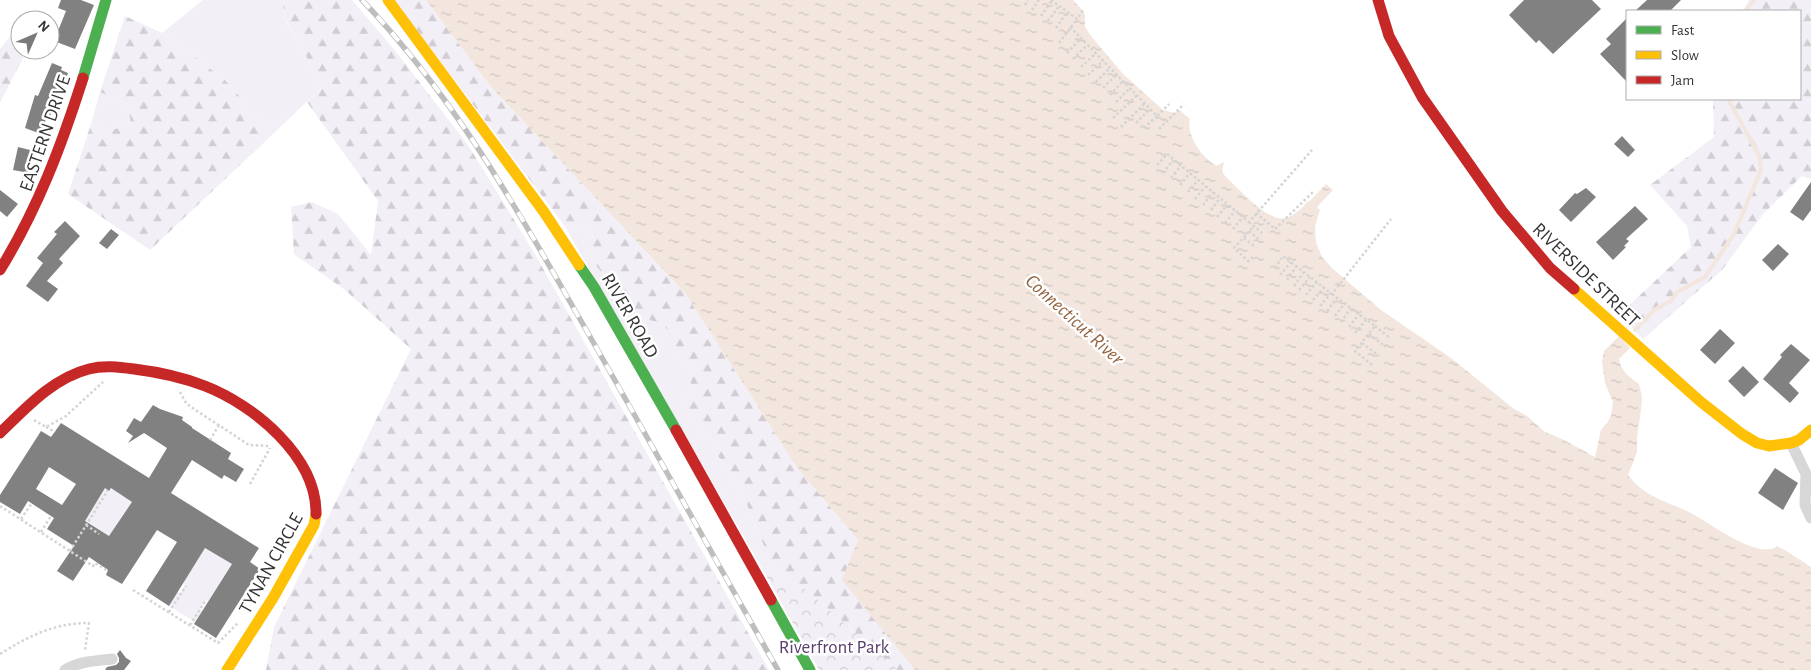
<svg xmlns="http://www.w3.org/2000/svg" width="1811" height="670" font-family="'Alegreya Sans',sans-serif">
<style>
.grass{fill:#f3eff6}
.forest{fill:url(#forest-firs)}
.park{fill:url(#park-crowns)}
.water{fill:url(#water-ripples)}
.lines{fill:none;stroke-linecap:round;stroke-linejoin:round}
.stream{stroke:#f2e6de;stroke-width:4}
.building{fill:#818181;fill-rule:evenodd}
.path{stroke:#d4d4d4;stroke-width:2.5;stroke-dasharray:2.5 2.5;stroke-linecap:butt}
.street{stroke:#d7d7d7;stroke-width:11}
.fast{stroke:#4caf50;stroke-width:11}
.slow{stroke:#ffc107;stroke-width:11}
.jam{stroke:#c62828;stroke-width:11}
.rail-casing{stroke:#bebebe;stroke-width:5.5}
.rail{stroke:#fff;stroke-width:4;stroke-dasharray:11;stroke-linecap:butt}
.labels{text-anchor:middle;stroke-width:5;stroke-linejoin:round;paint-order:stroke}
.street-label{font-size:19px;fill:#333;stroke:#fff}
.park-label{font-size:19px;fill:#5b406f;stroke:#fff}
.water-label{font-size:20px;font-style:italic;fill:#956541;stroke:#fff}
</style>
<defs>
<pattern id="forest-firs" width="22" height="20" patternUnits="userSpaceOnUse" patternTransform="scale(1.25)"><rect width="22" height="20" fill="#f3eff6"/><path d="M5 1l3.5 6h-7zM16 11l3.5 6h-7z" fill="#d1cdd3"/></pattern>
<pattern id="park-crowns" width="20" height="18" patternUnits="userSpaceOnUse" patternTransform="scale(1.25)"><rect width="20" height="18" fill="#f3eff6"/><path d="M2 6a3 3 0 1 1 6 0M12 15a3 3 0 1 1 6 0" fill="none" stroke="#d1cdd3"/></pattern>
<pattern id="water-ripples" width="26" height="14" patternUnits="userSpaceOnUse" patternTransform="scale(1.25)"><rect width="26" height="14" fill="#f2e6de"/><path d="M2 4q2-2 4 0t4 0M15 11q2-2 4 0t4 0" fill="none" stroke="#d0c6bf"/></pattern>
</defs>
<rect width="100%" height="100%" fill="#fff"/>
<path class="grass" d="M203,0H283L285,20L303,50L322,87L273,134L224,79L162,33Z
M100,92L128,105L131,124L109,131L91,124Z
M564,225L586,226L594,238L591,259L630,309L673,332L679,359L693,372L686,405L744,497L775,572L759,563Z
M105,488L109,491L111,488L132,502L109,536L101,531L82,553L70,544Z
M205,548L232,564L208,601L206,600L200,609L202,611L195,622L169,606L177,592L180,593L185,585L183,583Z"/>
<path class="forest" d="M283,0H352L397,53L468,145L532,249L769,670H266L274,627L411,349L345,290L294,254L291,207L312,202L338,214L371,255L378,201L307,102L322,87L303,50L285,19Z
M394,0H426L491,87L685,293L798,469L858,540L843,580L915,670H898L806,590L775,572L744,497L686,405L693,372L679,359L673,332L630,309L591,259L594,238L586,226L564,225Z
M1749,0H1811V179L1802,176L1763,214L1722,270L1643,339L1619,315L1691,247L1687,226L1650,185L1714,137L1713,99H1800V11H1743Z
M125,16L162,33L224,79L273,134L150,250L68,194L91,124L109,131L131,124L128,105L100,92Z
M20,28V50H27L0,103V49L14,31Z"/>
<path class="park" d="M759,563L806,590L898,670H819Z"/>
<path class="water" d="M426,0H1073L1083,11L1085,15V27L1091,36L1123,74L1163,110L1174,113L1180,111L1189,118C1190,123 1189,126 1190,131C1193,144 1205,160 1217,166L1224,162L1222,171L1225,176C1238,188 1268,223 1286,218C1294,216 1303,207 1308,201L1309,202L1326,184L1333,190L1317,207L1320,210L1315,227L1316,243L1322,257L1332,268L1381,310L1451,358L1514,409L1527,416L1545,432L1562,439L1595,457L1601,430L1608,422L1611,415L1613,402L1605,383L1602,362L1604,351L1619,336L1630,348L1619,359C1621,371 1629,377 1639,384L1642,397L1641,410L1637,437V452L1628,475C1646,499 1668,501 1693,514C1709,523 1760,561 1777,546L1788,552L1811,567V670H915L842,580L858,540L798,469L685,293L491,87Z"/>
<g class="lines">
<path class="stream" d="M1745,11L1754,0
M1635,330L1655,309L1671,301L1677,292L1705,277L1734,234L1761,170L1759,155L1728,99"/>
</g>
<path class="building" d="M61,0H81L94,5L75,49L54,41L66,11L58,8Z
M1524,0H1592L1601,9L1553,54L1539,40L1536,43L1509,15Z
M1647,0H1681L1670,11H1635Z
M1627,18V82L1600,54L1611,44L1606,39Z
M52,63L62,67L61,70L68,73L61,92L58,91L50,117L47,116L41,134L25,128L35,95L38,96Z
M1622,136L1635,150L1628,157L1614,144Z
M18,147L34,151L29,173L13,170Z
M1811,182V210L1803,221L1790,212Z
M1586,188L1596,197L1571,222L1559,210L1575,193L1577,194Z
M0,190L18,204L7,217L0,211Z
M1635,206L1648,219L1626,239L1629,241L1624,246L1626,247L1613,260L1596,242Z
M65,221L80,236L59,259L63,263L47,281L58,289L48,302L26,286L43,263L37,258L57,234L54,232Z
M111,229L119,235L107,249L99,243Z
M1778,244L1789,254L1773,271L1762,260Z
M1720,329L1735,343L1715,364L1700,350Z
M1791,344L1810,360L1789,383L1799,393L1790,403L1763,379L1782,357L1780,355Z
M1743,366L1759,382L1744,397L1728,381Z
M153,405L160,409L183,417L182,420L192,427V428L231,453L228,459L244,469L236,482L224,475L222,479L192,460L171,493L259,548L250,562L260,569L216,638L194,624L232,564L205,548L169,606L146,591L177,542L157,530L122,584L106,575L108,570L89,557L73,581L57,571L74,546L47,529L54,518L28,501L20,514L0,502V495L41,431L51,437L61,423L149,478L167,448L144,433L128,443L133,436L126,431L134,418L141,422ZM49,467L76,484L62,505L36,489ZM105,488L109,491L111,488L132,502L109,536L85,521Z
M1775,468L1798,483L1783,510L1758,493Z
M120,650L126,658L131,661L124,670H105L107,667L116,665L119,662V658L117,654Z"/>
<g class="lines">
<path class="path" d="M1051,0L1077,19L1083,10
M1025,5L1028,0
M1032,10L1039,0
M1041,16L1052,0
M1048,21L1059,6
M1070,27L1157,116L1169,104
M1056,28L1067,12
M1059,43L1077,19
M1067,53L1081,38
M1073,59L1087,45
M1081,67L1096,53
M1088,75L1103,61
M1096,82L1110,68
M1103,88L1117,74
M1110,95L1123,81
M1116,102L1130,88
M1113,118L1137,95
M1136,123L1150,109
M1121,127L1145,103
M1144,128L1157,116
M1159,129L1184,104
M1157,165L1167,154L1249,222L1312,150
M1163,173L1173,160
M1171,178L1181,166
M1180,185L1190,173
M1188,192L1198,180
M1195,199L1205,187
M1203,205L1213,192
M1211,210L1220,198
M1256,213L1275,229L1313,192
M1217,217L1227,205
M1249,222L1262,233
M1225,223L1235,211
M1233,229L1243,217
M1249,231L1261,241
M1244,238L1256,248
M1253,257L1248,261L1234,248L1254,226
M1275,268L1283,256L1332,294L1391,219
M1280,275L1291,262
M1287,280L1296,267
M1294,286L1304,272
M1299,290L1310,277
M1332,294L1375,326L1355,351L1372,365
M1306,295L1317,282
M1313,300L1324,287
M1320,306L1331,293
M1327,311L1337,298
M1335,316L1345,303
M1341,322L1351,308
M1375,326L1390,338
M1349,327L1359,314
M1355,333L1366,320
M1369,334L1386,347
M1362,343L1379,356
M180,392L186,403L194,409L249,445L268,446
M34,420L46,427L66,416L103,382
M46,427L55,432
M210,440L219,425
M250,484L270,448
M0,506L93,566L95,563L108,571
M21,519L32,503
M86,525L99,534
M41,532L51,516
M70,551L108,490
M133,590L218,643L239,622
M169,612L186,586
M190,625L206,600
M0,654C29,636 54,623 89,623L85,650"/>
<path class="street" d="M1791,443L1806,474L1805,505L1811,518
M65,670C80,661 95,661 112,659"/>
<path class="fast" d="M83,78L106,0
M579,265L594,287L676,430
M771,600L810,670"/>
<path class="slow" d="M388,0L544,212L579,265
M1574,289L1701,402L1742,434L1757,443L1769,446L1791,443L1799,440L1811,430
M227,670L273,598L314,525L316,514"/>
<path class="jam" d="M1378,0L1389,36L1422,97L1502,211L1550,268L1574,289
M0,270C38,208 61,147 83,78
M676,430L771,600
M0,433C26,408 53,378 89,369C104,365 119,367 134,369C158,372 182,377 205,386C254,405 317,457 316,514"/>
<g class="rail-casing">
<path id="rail" d="M362,0C448,90 508,193 569,300C640,423 708,547 778,670"/>
</g>
<use href="#rail" class="rail"/>
</g>
<g class="labels">
<g class="street-label">
<text transform="translate(44 133) rotate(-71)" y="7">EASTERN DRIVE</text>
<text transform="translate(1587 274) rotate(44)" y="7">RIVERSIDE STREET</text>
<text transform="translate(631 315) rotate(60)" y="7">RIVER ROAD</text>
<text transform="translate(270 563) rotate(-61)" y="7">TYNAN CIRCLE</text>
</g>
<g class="park-label">
<text x="834" y="653">Riverfront Park</text>
</g>
<g class="water-label">
<text transform="translate(1075 319) rotate(42)" y="7">Connecticut River</text>
</g>
</g>
<rect x="1626" y="10" width="175" height="90" fill="#ffffff" stroke="#adadad"/>
<rect x="1636" y="26" width="25" height="8" fill="#4caf50" stroke="#adadad"/>
<text x="1671" y="35" font-size="15" fill="#333333">Fast</text>
<rect x="1636" y="51" width="25" height="8" fill="#ffc107" stroke="#adadad"/>
<text x="1671" y="60" font-size="15" fill="#333333">Slow</text>
<rect x="1636" y="76" width="25" height="8" fill="#c62828" stroke="#adadad"/>
<text x="1671" y="85" font-size="15" fill="#333333">Jam</text>
<g transform="translate(35 35) rotate(45)"><circle r="24" fill="#ffffff" stroke="#adadad"/>
<path d="M0-4L9 19L0 12L-9 19Z" fill="#7a7a7a"/>
<text y="-8" font-size="14" font-weight="bold" text-anchor="middle" fill="#333333">N</text>
</g>
</svg>
